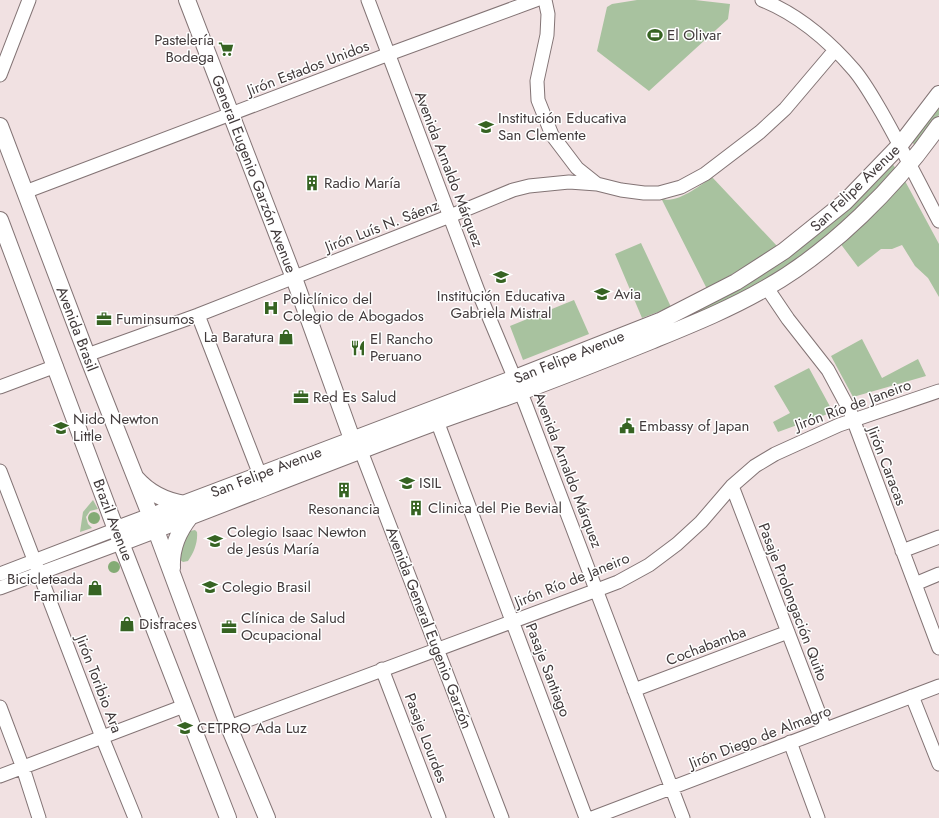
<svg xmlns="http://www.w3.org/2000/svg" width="939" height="818" font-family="Jost,sans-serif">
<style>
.green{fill:#a8c29f}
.water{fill:#84ab75}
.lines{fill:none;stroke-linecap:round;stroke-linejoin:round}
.minor-casing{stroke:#837475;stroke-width:15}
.major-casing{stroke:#837475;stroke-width:18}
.minor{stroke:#fff;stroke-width:13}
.major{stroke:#fff;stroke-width:16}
.labels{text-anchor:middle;stroke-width:3;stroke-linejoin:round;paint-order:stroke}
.poi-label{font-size:15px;fill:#413a3b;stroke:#fff;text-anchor:start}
.street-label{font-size:15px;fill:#413a3b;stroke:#fff}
</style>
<rect width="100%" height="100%" fill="#f1e1e2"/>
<path class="green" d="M637,0H695L730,4L728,19L649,91L597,51L607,7L612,4Z
M939,92V115L915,146L908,136Z
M889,159L896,169L831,235L764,283L687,321L628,337L751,277Z
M712,177L777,246L763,256L707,289L661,198C674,206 701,185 712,177Z
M905,181L939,244V297L928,278L915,266L902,245L892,249H881L858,267L840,243Z
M641,243L671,307L642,318L615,254Z
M574,300L589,334L523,360L510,326Z
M862,339L882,378L918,359L926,376L853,397L831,356Z
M809,368L833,412L778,432L773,422L790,413L774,386Z
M93,500L98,509L90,511L86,517L88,524L92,528L80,532L83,512Z
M195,530L197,532C198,542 194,553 188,561L183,562L180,560C180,551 184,539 190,531Z"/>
<path class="water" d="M88 518a6 6 0 1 1 12 0a6 6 0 1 1-12 0Z
M108 567a6 6 0 1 1 12 0a6 6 0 1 1-12 0Z"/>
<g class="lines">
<g class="minor-casing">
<path id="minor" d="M368,0L478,291L525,403L683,818
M545,0L548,14L547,35L537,81L538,100L552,135L577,168L597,184
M762,0C797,14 829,41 854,70C865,83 873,98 882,113C902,148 920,185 939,221
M0,75L29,0
M25,192L389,54L536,0
M767,288L788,319L828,370L850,411L939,648
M198,315L260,475
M87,355L198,315L450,216L513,190L529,186L569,182L597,184L621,190L644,193H659L681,187L705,174L760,132L785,109L835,50
M0,387L56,366
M437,421L586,818
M361,451L502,818
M0,471L102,737L135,818
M732,486L825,729
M902,551L939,537
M0,574L117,529
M915,584L939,574
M0,588L121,543
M382,669L439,818
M634,690L788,632
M912,696L939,764
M0,707L23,768L39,818
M229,727L597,590L618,582L649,565L677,544L701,522L732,486L755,466L775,454L839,425L939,391
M790,742L818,818
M0,776L184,706
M592,818L939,686"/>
</g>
<g class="major-casing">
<path id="major" d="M187,0L294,278L352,439L359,448
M0,126L87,355L151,517L229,727L267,818
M0,220L121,543L228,818
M136,478C149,493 165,501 185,504
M117,529L515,378L660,321L736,282L784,251L845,202L900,145L939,94
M121,543C227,503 331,461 436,422C460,413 484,405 507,397C556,379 604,360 651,341C690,325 730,309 766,288C830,252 897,186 939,125
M172,568C171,549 178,532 190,517"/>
</g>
<use href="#minor" class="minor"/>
<use href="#major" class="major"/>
</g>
<defs>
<g id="stadium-bare" transform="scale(1.2)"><path d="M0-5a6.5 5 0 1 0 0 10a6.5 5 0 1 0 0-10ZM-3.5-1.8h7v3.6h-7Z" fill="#366322" stroke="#fff" stroke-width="2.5" paint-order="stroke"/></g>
<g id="supermarket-bare" transform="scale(1.2)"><path d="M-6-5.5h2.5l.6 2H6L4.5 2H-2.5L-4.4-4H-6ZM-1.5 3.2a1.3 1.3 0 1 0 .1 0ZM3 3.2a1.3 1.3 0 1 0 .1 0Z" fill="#366322" stroke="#fff" stroke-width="2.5" paint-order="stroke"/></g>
<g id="school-bare" transform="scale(1.2)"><path d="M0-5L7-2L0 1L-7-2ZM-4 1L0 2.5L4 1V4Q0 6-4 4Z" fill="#366322" stroke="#fff" stroke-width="2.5" paint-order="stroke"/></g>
<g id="building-bare" transform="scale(1.2)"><path d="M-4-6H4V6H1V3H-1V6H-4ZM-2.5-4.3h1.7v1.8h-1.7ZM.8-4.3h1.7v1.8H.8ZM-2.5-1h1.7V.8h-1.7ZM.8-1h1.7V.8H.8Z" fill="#366322" stroke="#fff" stroke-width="2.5" paint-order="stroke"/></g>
<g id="hospital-bare" transform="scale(1.2)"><path d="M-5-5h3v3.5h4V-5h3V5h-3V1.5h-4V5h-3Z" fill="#366322" stroke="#fff" stroke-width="2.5" paint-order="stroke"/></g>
<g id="office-bare" transform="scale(1.2)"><path d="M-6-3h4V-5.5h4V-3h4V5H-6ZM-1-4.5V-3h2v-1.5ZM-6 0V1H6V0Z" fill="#366322" stroke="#fff" stroke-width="2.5" paint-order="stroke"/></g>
<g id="shop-bare" transform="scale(1.2)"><path d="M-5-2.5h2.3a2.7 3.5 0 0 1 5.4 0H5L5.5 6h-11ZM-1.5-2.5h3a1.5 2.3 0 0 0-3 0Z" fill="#366322" stroke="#fff" stroke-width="2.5" paint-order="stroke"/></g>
<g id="restaurant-bare" transform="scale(1.2)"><path d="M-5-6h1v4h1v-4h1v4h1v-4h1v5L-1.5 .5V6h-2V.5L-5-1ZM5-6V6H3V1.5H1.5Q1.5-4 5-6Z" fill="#366322" stroke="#fff" stroke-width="2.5" paint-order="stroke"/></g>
<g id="civic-bare" transform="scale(1.2)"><path d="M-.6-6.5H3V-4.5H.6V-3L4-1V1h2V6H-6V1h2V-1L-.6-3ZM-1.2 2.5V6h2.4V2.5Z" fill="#366322" stroke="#fff" stroke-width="2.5" paint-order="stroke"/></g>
<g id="university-bare" transform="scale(1.2)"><path d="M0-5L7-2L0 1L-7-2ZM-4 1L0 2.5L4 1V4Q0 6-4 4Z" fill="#366322" stroke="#fff" stroke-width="2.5" paint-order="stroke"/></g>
</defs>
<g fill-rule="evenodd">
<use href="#stadium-bare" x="655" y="35"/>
<use href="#supermarket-bare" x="226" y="49"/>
<use href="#school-bare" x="486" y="127"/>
<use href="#building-bare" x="312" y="183"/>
<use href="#school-bare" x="501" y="277"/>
<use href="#school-bare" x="602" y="294"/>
<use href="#hospital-bare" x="271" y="308"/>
<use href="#office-bare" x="104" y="319"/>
<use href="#shop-bare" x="286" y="337"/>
<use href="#restaurant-bare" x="358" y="348"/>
<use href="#office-bare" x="301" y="397"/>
<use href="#civic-bare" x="627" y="426"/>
<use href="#school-bare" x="61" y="428"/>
<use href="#university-bare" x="407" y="483"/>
<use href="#building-bare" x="344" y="490"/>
<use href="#building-bare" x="416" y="508"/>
<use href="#school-bare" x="215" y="541"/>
<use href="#school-bare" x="210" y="587"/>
<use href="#shop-bare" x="95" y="588"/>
<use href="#shop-bare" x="127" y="624"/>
<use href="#office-bare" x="229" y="627"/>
<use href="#university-bare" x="185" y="728"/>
</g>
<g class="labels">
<g class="poi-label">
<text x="667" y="40">El Olivar</text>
<text x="214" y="45" text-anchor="end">Pastelería<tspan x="214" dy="17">Bodega</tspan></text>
<text x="498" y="123">Institución Educativa<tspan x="498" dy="17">San Clemente</tspan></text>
<text x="324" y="188">Radio María</text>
<text x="614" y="299">Avia</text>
<text x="501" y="301" text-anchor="middle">Institución Educativa<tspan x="501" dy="17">Gabriela Mistral</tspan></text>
<text x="283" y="304">Policlínico del<tspan x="283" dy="17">Colegio de Abogados</tspan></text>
<text x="116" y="324">Fuminsumos</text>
<text x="274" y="342" text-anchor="end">La Baratura</text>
<text x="370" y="344">El Rancho<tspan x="370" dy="17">Peruano</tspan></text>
<text x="313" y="402">Red Es Salud</text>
<text x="73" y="424">Nido Newton<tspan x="73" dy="17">Little</tspan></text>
<text x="639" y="431">Embassy of Japan</text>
<text x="419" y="488">ISIL</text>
<text x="428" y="513">Clinica del Pie Bevial</text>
<text x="344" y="514" text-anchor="middle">Resonancia</text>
<text x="227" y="537">Colegio Isaac Newton<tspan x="227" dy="17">de Jesús María</tspan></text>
<text x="83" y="584" text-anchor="end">Bicicleteada<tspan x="83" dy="17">Familiar</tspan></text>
<text x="222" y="592">Colegio Brasil</text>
<text x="241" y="623">Clínica de Salud<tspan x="241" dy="17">Ocupacional</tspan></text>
<text x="139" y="629">Disfraces</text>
<text x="197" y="733">CETPRO Ada Luz</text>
</g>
<g class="street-label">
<text transform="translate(308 68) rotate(-21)" y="5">Jirón Estados Unidos</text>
<text transform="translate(449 169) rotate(69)" y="5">Avenida Arnaldo Márquez</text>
<text transform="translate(254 174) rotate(69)" y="5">General Eugenio Garzón Avenue</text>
<text transform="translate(855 188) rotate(-44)" y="5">San Felipe Avenue</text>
<text transform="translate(382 226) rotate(-21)" y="5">Jirón Luís N. Sáenz</text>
<text transform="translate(77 329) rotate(69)" y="5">Avenida Brasil</text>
<text transform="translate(569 357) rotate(-22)" y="5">San Felipe Avenue</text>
<text transform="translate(853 405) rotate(-20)" y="5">Jirón Río de Janeiro</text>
<text transform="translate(887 466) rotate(69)" y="5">Jirón Caracas</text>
<text transform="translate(568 470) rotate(69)" y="5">Avenida Arnaldo Márquez</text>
<text transform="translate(266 472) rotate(-21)" y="5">San Felipe Avenue</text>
<text transform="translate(113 520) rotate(69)" y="5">Brazil Avenue</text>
<text transform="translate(572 580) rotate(-22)" y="5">Jirón Río de Janeiro</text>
<text transform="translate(793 602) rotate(69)" y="5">Pasaje Prolongación Quito</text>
<text transform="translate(429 628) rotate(69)" y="5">Avenida General Eugenio Garzón</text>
<text transform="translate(706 646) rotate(-21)" y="5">Cochabamba</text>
<text transform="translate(548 670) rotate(69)" y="5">Pasaje Santiago</text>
<text transform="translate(99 684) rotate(69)" y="5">Jirón Toribio Ara</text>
<text transform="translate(760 737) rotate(-21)" y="5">Jirón Diego de Almagro</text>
<text transform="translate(426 738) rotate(69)" y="5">Pasaje Lourdes</text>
</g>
</g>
</svg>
